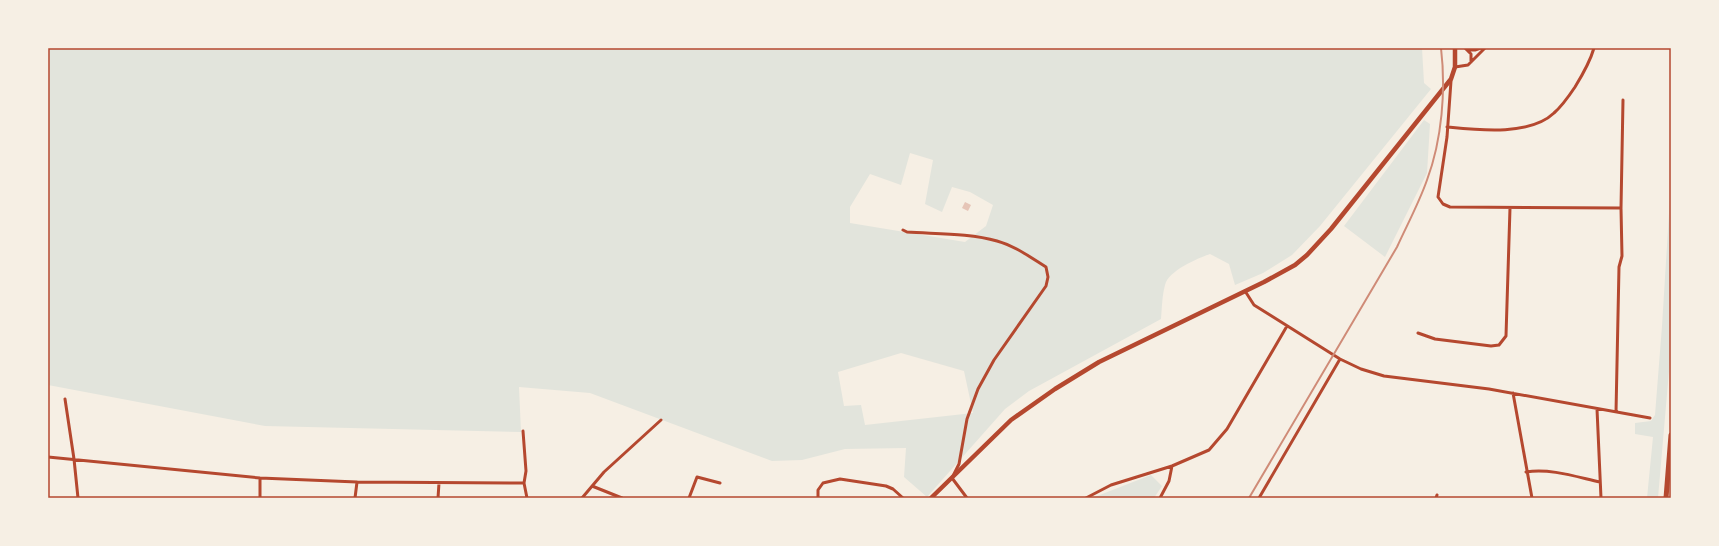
<svg xmlns="http://www.w3.org/2000/svg" width="1719" height="546" font-family="Figtree,sans-serif">
<style>
.green{fill:#e2e4dc;fill-rule:evenodd}
.building{fill:#e6c5b7}
.lines{fill:none;stroke-linecap:round;stroke-linejoin:round}
.minor{stroke:#b5482f;stroke-width:3}
.secondary{stroke:#b5482f;stroke-width:4.5}
.primary{stroke:#b5482f;stroke-width:5}
.rail{stroke:#cf8b77;stroke-width:2}
.neatline{fill:none;stroke:#b5482f;stroke-width:1.5}
</style>
<rect width="100%" height="100%" fill="#f6efe4"/>
<path class="green" d="M48,48H1422L1424,83L1431,89L1320,226L1292,255L1263,273L1235,285L1229,264L1210,254C1198,258 1168,271 1165,285C1162,296 1162,308 1161,319L1029,391L1005,409L927,497L904,477L906,448L845,449L802,460L772,461L590,393L519,387L521,432L265,426L48,385ZM910,153L933,160L925,204L942,212L952,187L970,192L993,205L986,226L965,242L850,223V207L870,174L901,185ZM901,353L964,371L973,413L865,425L861,405L844,406L838,372Z
M1424,120L1430,124L1427,173L1385,257L1344,226Z
M1671,181V348L1658,498H1647L1653,437L1635,434V423L1651,421L1655,415L1662,326Z
M1151,475L1162,486L1154,498H1092Z"/>
<path class="building" d="M965,202L971,205L968,211L962,208Z"/>
<g class="lines">
<path class="minor" d="M1465,48L1471,54V62
M1469,50H1475L1481,48
M1455,67L1468,65L1485,48
M1451,81L1447,137L1438,197L1443,204L1450,207L1621,208
M1447,127C1478,130 1530,136 1554,113C1562,106 1569,96 1575,87C1583,74 1590,62 1594,48
M903,230L907,232C935,234 970,233 997,241C1015,246 1030,257 1046,267L1048,277L1046,286L994,360L978,389L967,419L959,464L952,478L967,498
M1245,291L1254,305L1340,359L1361,369L1384,376L1489,389L1650,418
M1418,333L1435,339L1491,346L1499,345L1506,336L1510,208
M1513,393L1532,498
M65,399L74,459L78,498
M1597,409L1601,498
M1616,412L1619,267L1622,256L1621,208L1623,100
M523,431L526,471L524,483L527,498
M48,457L260,478L357,482L524,483
M1526,472C1550,468 1577,477 1600,482
M592,486L622,498
M260,498V478
M355,498L357,482
M438,498L439,483
M582,498L604,472L661,420
M689,498L697,477L720,483
M818,498V490L823,483L840,479L886,486L893,489L903,498
M1086,498L1111,485L1172,466L1209,450L1227,429L1287,326
M1160,498L1169,481L1172,466
M1259,498L1340,359
M1436,498L1437,495"/>
<path class="secondary" d="M931,498L1011,420L1055,389L1099,362L1264,282L1295,265L1307,255L1331,229L1451,79L1455,67V48"/>
<path class="primary" d="M1666,498L1671,435"/>
<path class="rail" d="M1249,498L1397,247C1407,225 1419,203 1427,180C1442,140 1446,90 1441,48"/>
</g>
<rect width="1719" height="546" fill="none" stroke="#f6efe4" stroke-width="98"/>
<rect x="49" y="49" width="1621" height="448" class="neatline"/>
</svg>
